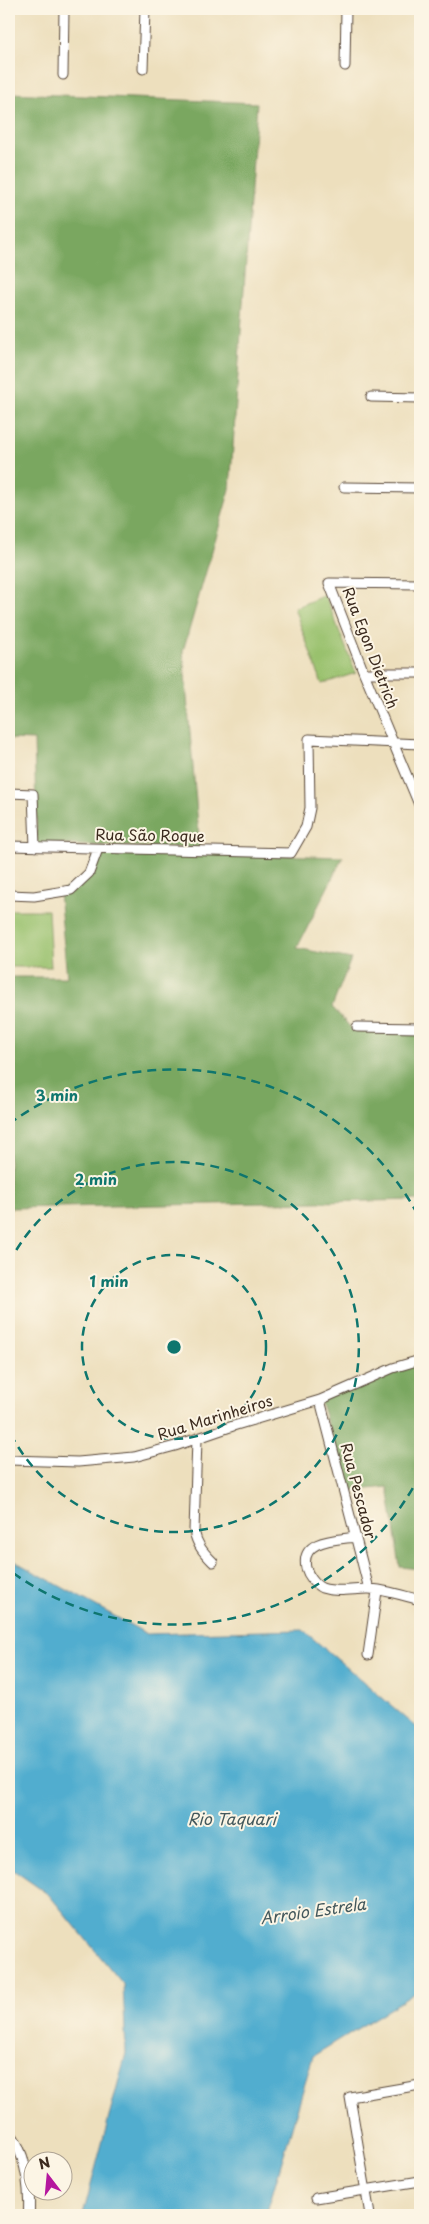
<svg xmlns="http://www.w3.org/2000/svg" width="429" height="2224" font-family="'Playpen Sans',sans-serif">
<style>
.green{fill:#99c16d;stroke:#6a7646}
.forest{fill:#7aa760;stroke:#5a683f}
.water{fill:#51adcf;stroke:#466c76}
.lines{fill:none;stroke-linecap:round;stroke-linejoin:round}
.minor-casing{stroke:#564536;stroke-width:11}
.major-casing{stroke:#564536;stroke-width:12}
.minor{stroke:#fff;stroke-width:9}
.major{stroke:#fff;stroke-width:10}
.ring{fill:none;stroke:#0f766e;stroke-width:2.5;stroke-dasharray:9 6}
.labels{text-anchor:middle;stroke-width:4;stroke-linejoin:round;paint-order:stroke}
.street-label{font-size:15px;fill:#3b2a1e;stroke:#fcf5e5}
.water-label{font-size:16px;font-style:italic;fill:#43585c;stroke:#fcf5e5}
.centre{fill:#0f766e;stroke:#fcf5e5;stroke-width:2.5}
.ring-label{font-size:15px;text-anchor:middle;font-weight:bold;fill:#0f766e;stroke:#fcf5e5;stroke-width:4;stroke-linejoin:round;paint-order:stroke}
</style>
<rect width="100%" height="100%" fill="#fcf5e5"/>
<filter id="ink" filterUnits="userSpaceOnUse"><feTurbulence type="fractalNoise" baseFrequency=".02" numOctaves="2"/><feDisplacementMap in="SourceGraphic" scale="10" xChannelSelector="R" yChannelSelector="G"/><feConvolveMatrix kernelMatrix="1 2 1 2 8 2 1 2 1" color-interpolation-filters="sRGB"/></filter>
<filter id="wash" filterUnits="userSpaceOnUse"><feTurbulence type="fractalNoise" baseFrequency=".0096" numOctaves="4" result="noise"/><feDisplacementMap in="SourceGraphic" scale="20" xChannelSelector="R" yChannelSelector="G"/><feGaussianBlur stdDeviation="1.12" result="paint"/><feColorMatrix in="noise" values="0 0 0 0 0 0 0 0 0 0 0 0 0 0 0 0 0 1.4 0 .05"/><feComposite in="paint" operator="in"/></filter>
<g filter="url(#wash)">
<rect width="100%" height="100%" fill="#eddfbd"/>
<path class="green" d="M325,595L356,673L322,684L294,608Z
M9,910H48L51,967H9Z"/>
<path class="forest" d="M9,93L257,103L230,489L183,651L200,848L37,844L34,740L9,739Z
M97,850L343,857L297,948L351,959L332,1007L354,1031L420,1033V1200L9,1208V977H67L59,893L88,874Z
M420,1360V1569L400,1567L388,1487L348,1491L320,1400Z"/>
<path class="water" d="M9,1558L147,1634L303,1630L420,1730V1990L313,2056L266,2215H83L126,2053L123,1984L49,1895L9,1867Z"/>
</g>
<g filter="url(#ink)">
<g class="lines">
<g class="minor-casing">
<path id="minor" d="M345,66L346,9
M143,69L145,9
M63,75L64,9
M371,397L420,398
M344,487L420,488
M420,584L329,583L364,673L420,807
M364,673H420
M9,793L33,794L35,847
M9,846L291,853L306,827L310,808L309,739L420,744
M9,895L34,896L71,890L89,873L98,849
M357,1027L420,1028
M320,1400L369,1589
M197,1439L194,1531C197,1545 203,1552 213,1562
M9,1460L78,1462L134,1457L175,1446L233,1426L320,1400L393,1368L420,1360
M356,1537C336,1540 300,1539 306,1568C308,1575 315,1585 322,1588C337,1593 353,1589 368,1589C384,1589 404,1596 420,1600
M368,1655L377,1591
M316,2198L420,2181
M370,2215L350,2097L420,2085"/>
</g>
<g class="major-casing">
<path id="major" d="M9,2132C27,2155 30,2187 29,2215"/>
</g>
<use href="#minor" class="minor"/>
<use href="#major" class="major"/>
</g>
</g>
<g class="ring">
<circle cx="174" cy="1347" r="92"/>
<path d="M9 1263A185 185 0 1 1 9 1431"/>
<path d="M420 1475A277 277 0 0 1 9 1570M9 1124A277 277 0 0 1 420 1219"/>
</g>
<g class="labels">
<g class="street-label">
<text transform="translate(370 648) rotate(69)" y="5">Rua Egon Dietrich</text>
<text transform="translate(150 836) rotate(1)" y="5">Rua São Roque</text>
<text transform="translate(215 1418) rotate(-17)" y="5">Rua Marinheiros</text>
<text transform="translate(358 1491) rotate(75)" y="5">Rua Pescador</text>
</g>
<g class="water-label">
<text x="232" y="1825">Rio Taquari</text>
<text transform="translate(313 1911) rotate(-8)" y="6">Arroio Estrela</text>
</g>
</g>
<circle cx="174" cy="1347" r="8" class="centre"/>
<g class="ring-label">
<text x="57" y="1101">3 min</text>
<text x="96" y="1185">2 min</text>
<text x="109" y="1287">1 min</text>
</g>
<rect width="429" height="2224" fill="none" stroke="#fcf5e5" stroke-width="30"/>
<g transform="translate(48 2176) rotate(344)"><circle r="24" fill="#fcf5e5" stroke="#afa495"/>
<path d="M0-4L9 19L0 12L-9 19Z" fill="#b5179e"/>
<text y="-8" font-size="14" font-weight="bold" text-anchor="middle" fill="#3b2a1e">N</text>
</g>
</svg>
